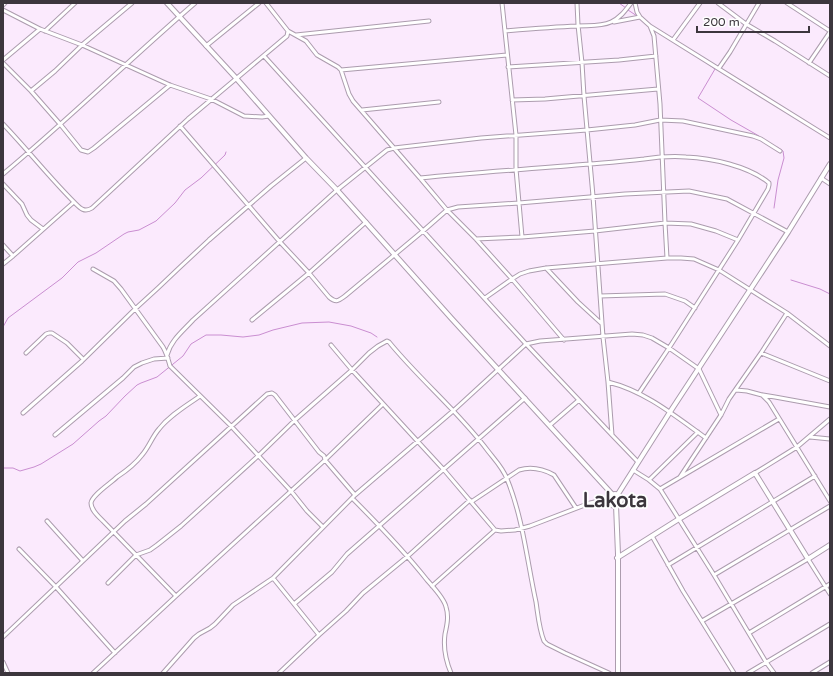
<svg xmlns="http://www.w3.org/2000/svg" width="833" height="676" font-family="'Varela Round',sans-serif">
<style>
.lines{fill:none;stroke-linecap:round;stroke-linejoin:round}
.stream{stroke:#ca8ed1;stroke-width:1}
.street-casing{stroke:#ac9cae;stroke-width:5}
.secondary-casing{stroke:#ac9cae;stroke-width:6}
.street{stroke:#fff;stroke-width:3}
.secondary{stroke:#fff;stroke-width:4}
.labels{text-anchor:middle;stroke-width:3.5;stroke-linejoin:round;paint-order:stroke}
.town-label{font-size:20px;font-weight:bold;fill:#3c363d;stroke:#fefefe}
</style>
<rect width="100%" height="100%" fill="#fbeafd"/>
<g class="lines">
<path class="stream" d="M619,3L626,8
M628,10L637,16
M701,59L715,69L698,98L731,120L759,136
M774,208L778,180L784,158L783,151L777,147
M791,280L820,289L830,294
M3,327L8,318L62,278L78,262L96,253L124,234L128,232L139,230L156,221L175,203L185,190L201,178L225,155L226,152
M3,468H13L20,471L34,467L41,464L73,444L99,421L106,416L125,396L137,385L141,383L157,377L183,356L191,344L206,335H221L243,337L259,335L273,330L302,323L329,322L351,326L371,333L377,337"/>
<g class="street-casing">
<path id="street" d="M266,3L288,31L306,41L317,55L338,67L341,70L349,94L353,101L420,178L447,210L476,239L512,279L564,340
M502,3L516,135V169L522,237
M577,3L578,25L582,63L584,96L593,196L603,337L608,382L612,435L638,462
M635,3L637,12L640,17L650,26L654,36L660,104L665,223L667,258
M718,3L746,24L775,41L830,76
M787,3L830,31
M3,5L5,3
M3,10L40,29L82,45L170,85L211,99L244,116L262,117L269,116
M614,22L640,17
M650,26L830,138
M45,31L75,3
M505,31C529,29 553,27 577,26C588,25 600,27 611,22C620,18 625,11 631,3
M296,35L429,21
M673,40L700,3
M206,46L259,3
M264,56L526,344L612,435
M3,60L40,29
M3,63L31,91L60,124L81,150L88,152L94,148L170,85
M809,63L830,32
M508,67L619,60L656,56
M719,68L730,52L759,3
M341,70L507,55
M31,91L55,71L82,45L132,3
M512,100L545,99L658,89
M362,110L439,102
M3,124C27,149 49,177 74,202L13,256L3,245
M180,126L280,242L309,273L329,297C336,303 338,301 345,296L423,231L447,210L458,207L519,203L625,194L689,191L727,199L788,232
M3,174C69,119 130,59 195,3
M420,178C477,172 533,169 589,164C608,163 626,161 644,159C658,157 672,156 686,157C711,158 749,166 769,183V185L768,189L738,240
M821,178L830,184
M3,184L22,204L27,215L31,220L43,229
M74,202C80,208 84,213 92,208L188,119L287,36L288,31
M476,239L522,237L595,231L665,223L691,224L716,231L738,240L669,348L639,393
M3,264L13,256
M546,268L578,302L602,324
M93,269L114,281L121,289L163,347C167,354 168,359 170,366L231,426L291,491L307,511L323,527
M600,296L665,294L685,301L695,308
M485,298L512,279L520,274L529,271L546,268L667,258H681L694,259L719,270L787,313L830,346
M252,320L309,273L366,222
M331,345L352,370L444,470L495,530L501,531L515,530L530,526L590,503L609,499
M26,353L46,334L49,333H52L67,343L83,359
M761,353L830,381
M167,355C171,340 183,331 193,320L337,190L387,150L394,148L481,138L587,130L635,125L660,120L683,121L753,136L761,139L780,151
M608,382C645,391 675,416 706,438
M736,390L747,391L762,395L769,402L830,501
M763,395L775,397L830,407
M23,413L82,361L135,309L158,288L178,269L209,240L271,186L306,158
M550,425L579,400
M55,435L123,378L134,367L142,363L154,359L168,358
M810,437L830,439
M633,470L649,480L660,489L714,575L766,662L774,673
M755,473L797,447L830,419
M680,477L721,415L729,399L761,353L787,313
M649,480L698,432
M660,489L779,419
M352,498C378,524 404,551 427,580C433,587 444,598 446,607C449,616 447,625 445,634C443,648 446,661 451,673
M471,502L519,470C532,466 543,469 554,475L576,508
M47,521L83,561
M652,536L683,591L734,673
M19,549L56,587L115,653
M668,565L815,476
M714,575L830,506
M273,578L319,635
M108,583L136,555L150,550L157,545L181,526L258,456L295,420L352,370L369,353L378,346L387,341L389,342C420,380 459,412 488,451C495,460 503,468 507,479C523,518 527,561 536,602C538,615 539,629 544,641L547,644L565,653L609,673
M432,586L495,530
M176,596L103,521C98,516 91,510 91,503C92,495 111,483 117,477C126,471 136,463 142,455C149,447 152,437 159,429C170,415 186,406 200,396
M294,604L332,572L347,554L525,398
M702,621L808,559L830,594
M749,633L830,584
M3,637L125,521L146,504L267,394L272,393L275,395L319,452L324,456L325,460L355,495
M3,662L8,673
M93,673L176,596L325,460L383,404
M163,673L194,638L199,634L210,628L215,624L233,605L273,578L355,495L453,411L526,344L540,341L632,334L643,335L652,338L669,348L699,369L721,415
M279,673L319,635L346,611L363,593L408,556L470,500
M748,673L830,624
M812,673L830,662"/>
</g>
<g class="secondary-casing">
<path id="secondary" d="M167,3L236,78L306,158L337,190L452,319L612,494
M609 500a6 6 0 1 1 12 0a6 6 0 1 1-12 0Z
M618,494L670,412L788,232L830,164
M616,505L618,554V673
M617,558L679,519L755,473L808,559L830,545"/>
</g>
<use href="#street" class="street"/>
<use href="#secondary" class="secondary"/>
</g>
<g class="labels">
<g class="town-label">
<text x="615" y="507">Lakota</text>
</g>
</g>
<rect width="833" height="676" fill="none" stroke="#3c363d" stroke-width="8"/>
<path d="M697 26v6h112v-6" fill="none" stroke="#3c363d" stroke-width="2"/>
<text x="703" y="26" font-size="12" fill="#3c363d" stroke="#fefefe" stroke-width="3" paint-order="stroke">200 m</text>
</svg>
